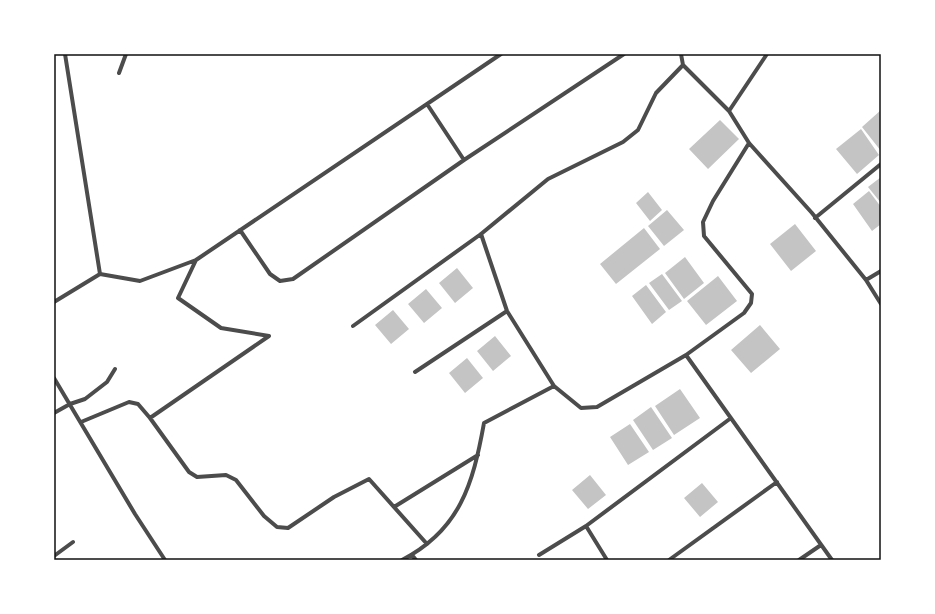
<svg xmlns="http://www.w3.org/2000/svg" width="935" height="614" font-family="Karla,sans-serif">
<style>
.building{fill:#c4c4c4}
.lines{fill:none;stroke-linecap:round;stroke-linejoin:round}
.minor{stroke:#4c4c4c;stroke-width:4}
.neatline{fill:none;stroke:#111;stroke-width:1.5}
</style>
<rect width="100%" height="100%" fill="#fff"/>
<path class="building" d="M881,110V151L862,127Z
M720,120L739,139L708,169L689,149Z
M861,129L879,155L857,174L836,149Z
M881,177V203L868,187Z
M869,191L881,207V224L872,231L853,204Z
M648,192L662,210L650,221L636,203Z
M667,210L684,230L664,246L648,226Z
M795,224L816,251L791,271L770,244Z
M644,228L660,249L616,284L600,264Z
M685,257L704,283L684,299L665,273Z
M457,268L473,288L455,303L439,283Z
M662,274L682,301L669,310L649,283Z
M718,276L737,301L706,325L687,301Z
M646,285L666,312L652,324L632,296Z
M426,289L442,308L424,323L408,304Z
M393,310L409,329L391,344L375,325Z
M760,325L780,349L751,373L731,350Z
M495,336L511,356L493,371L477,351Z
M467,358L483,378L465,393L449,373Z
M680,389L700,418L674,435L655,406Z
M651,407L672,438L653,450L633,420Z
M630,424L649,452L628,465L610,437Z
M590,475L606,495L588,509L572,490Z
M702,483L718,502L700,517L684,498Z"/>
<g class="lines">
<path class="minor" d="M681,54L683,65L729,111L749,143L812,213L866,280L881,304
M119,73L126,54
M427,104L464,160
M729,111L767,54
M815,218L881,164
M240,230L270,274L280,281L293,279L464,160L624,54
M481,234L507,311L554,386L581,408L597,407L686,355L832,560
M100,274L140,281L196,260L501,54
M866,280L881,271
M54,302L100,274L65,54
M353,326L481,234L548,179L623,142L638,130L656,93L683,65
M686,355L744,313L751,303L752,294L704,236L703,222L713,201L749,143
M415,372L507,311
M54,378L135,514L165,560
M54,413L70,404L85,399L107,382L115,369
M150,418L269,336L221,328L178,298L196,260
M81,422L129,402L138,404L150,418L189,472L197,477L226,475L236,480L264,516L277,527L288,528L334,497L369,479L427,544
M394,507L478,455
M586,526L607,560
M412,555L416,560
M539,555L586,526L731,418
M54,556L73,542
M402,560C460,530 473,484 484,423L554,386
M669,560L777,482
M799,560L821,545"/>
</g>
<rect width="935" height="614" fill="none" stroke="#ffffff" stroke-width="110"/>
<rect x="55" y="55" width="825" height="504" class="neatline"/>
</svg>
